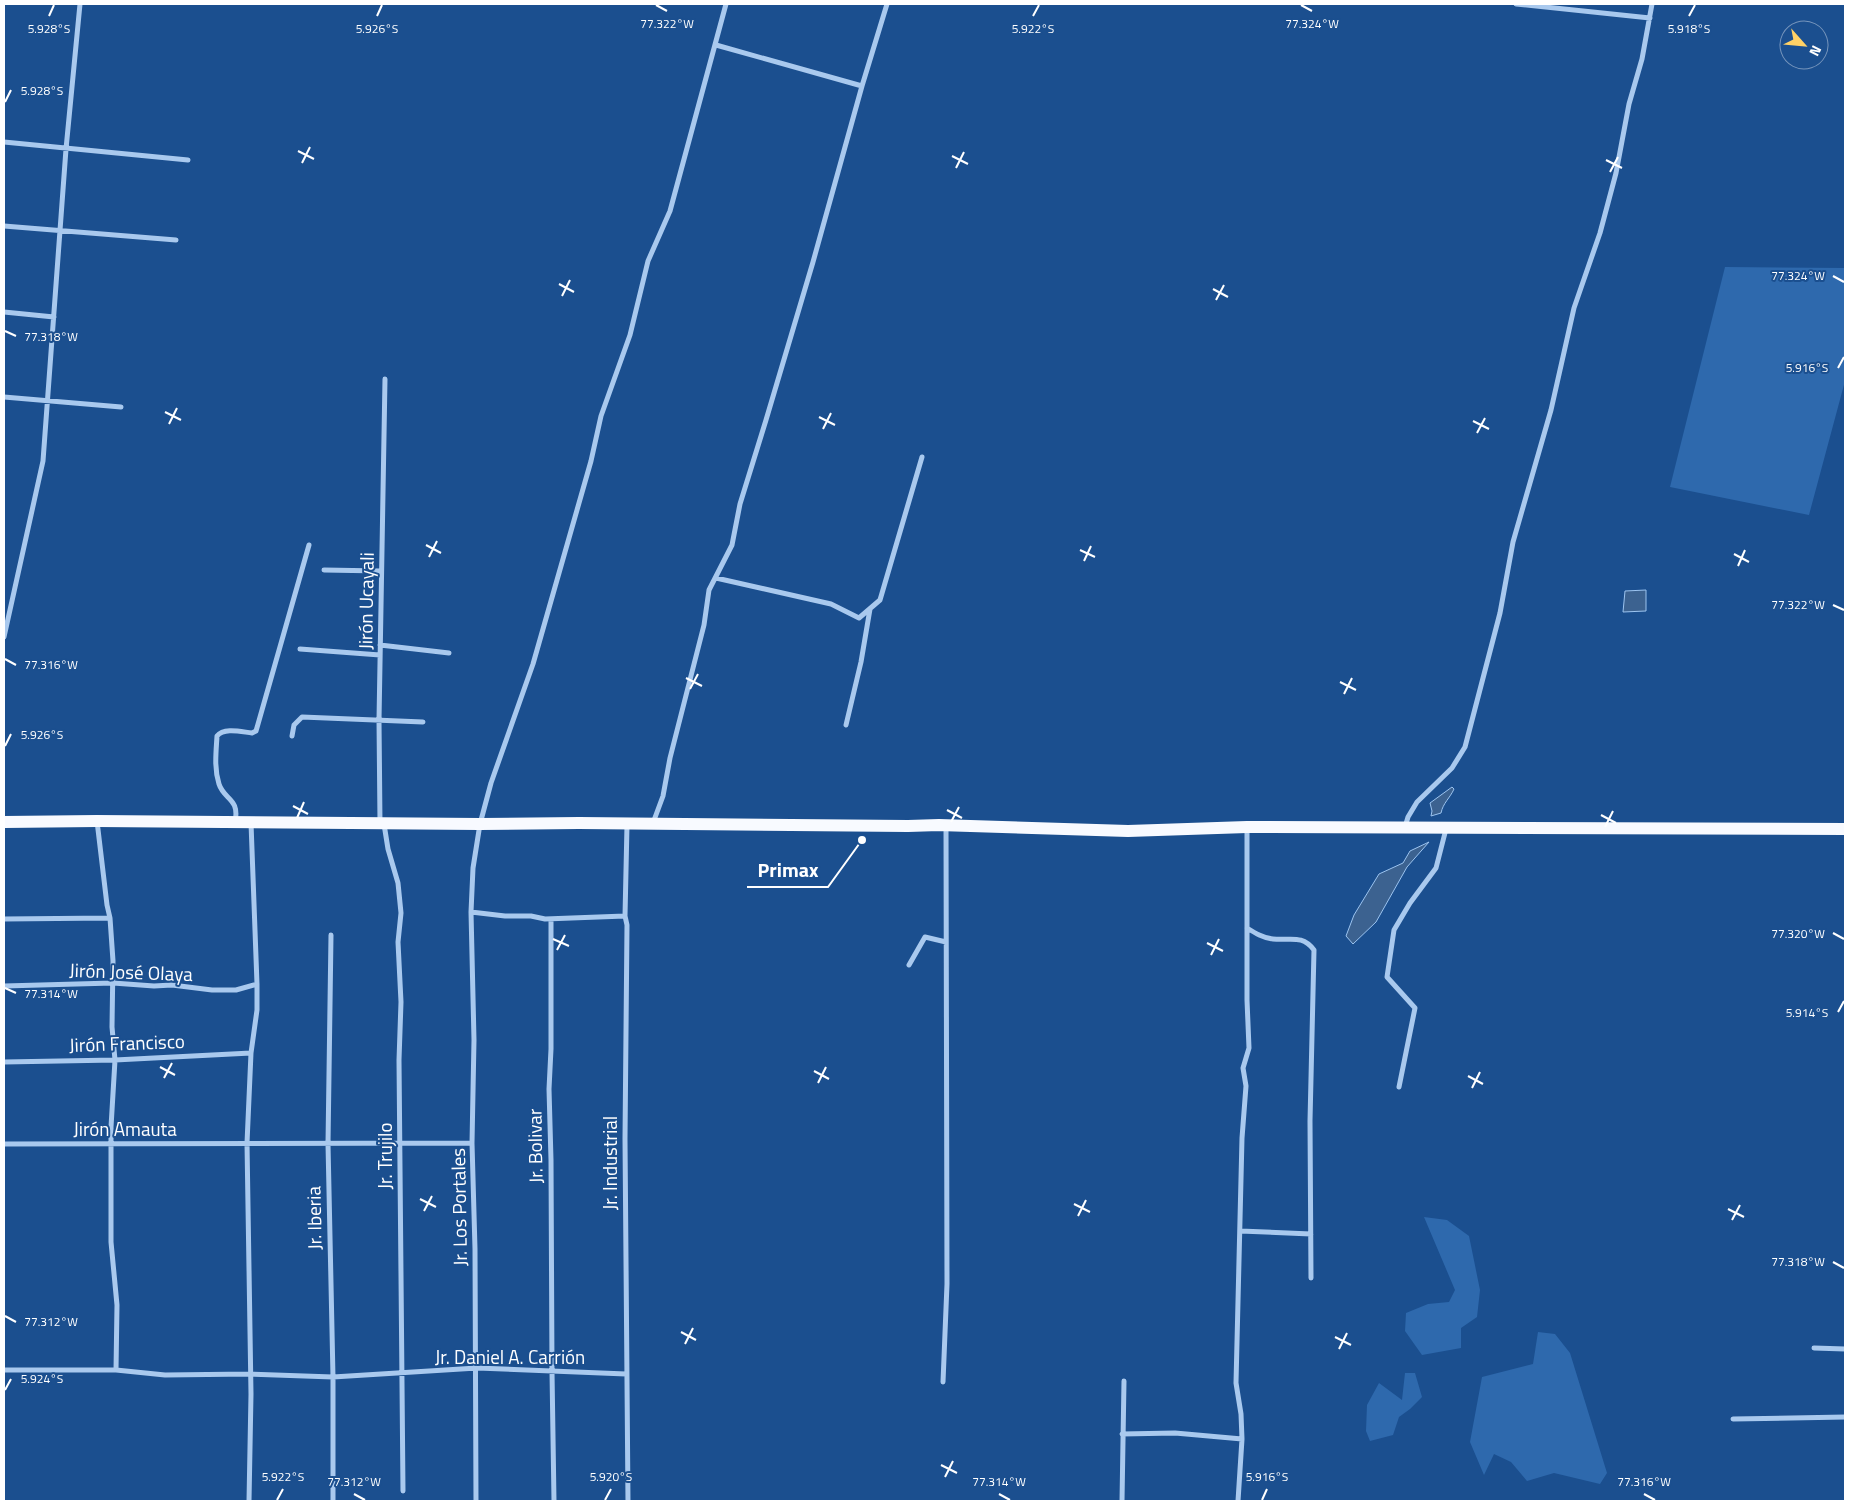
<svg xmlns="http://www.w3.org/2000/svg" width="1849" height="1505" font-family="'Titillium Web',sans-serif">
<style>
.green{fill:#2e69ad}
.water{fill:#3c6290;stroke:#9cc4f0}
.lines{fill:none;stroke-linecap:round;stroke-linejoin:round}
.minor{stroke:#a9c9ee;stroke-width:5}
.trunk{stroke:#f8faff;stroke-width:12}
.ticks{fill:none;stroke:#fff;stroke-width:2}
.labels{text-anchor:middle;stroke-width:4;stroke-linejoin:round;paint-order:stroke}
.street-label{font-size:19px;fill:#fff;stroke:#1b4f8f}
.ticks-label{font-size:12px;text-anchor:middle;fill:#fff;stroke:#1b4f8f;stroke-width:4;stroke-linejoin:round;paint-order:stroke}
.leader{fill:none;stroke:#fff;stroke-width:2}
.callout-dot{fill:#fff;stroke:#1b4f8f;stroke-width:2}
.callout-label{font-size:20px;text-anchor:middle;font-weight:bold;fill:#fff;stroke:#1b4f8f;stroke-width:4;stroke-linejoin:round;paint-order:stroke}
</style>
<rect width="100%" height="100%" fill="#1b4f8f"/>
<path class="green" d="M1725,267L1845,268V381L1809,515L1670,487Z
M1424,1217L1447,1220L1469,1236L1480,1290L1477,1317L1461,1328V1348L1422,1355L1405,1331L1406,1313L1428,1304L1449,1302L1455,1290Z
M1538,1332L1555,1334L1570,1353L1607,1473L1600,1484L1554,1473L1527,1481L1511,1462L1494,1454L1484,1475L1470,1442L1482,1377L1533,1364Z
M1405,1373H1415L1422,1397L1410,1409L1399,1417L1393,1435L1370,1441L1366,1431L1367,1405L1379,1383L1402,1400Z"/>
<path class="water" d="M1646,590V611L1623,612L1625,591Z
M1452,787L1454,789C1450,798 1443,803 1441,813L1431,816L1432,811L1430,803Z
M1429,842L1407,867L1376,922L1353,944L1346,936L1354,915L1379,874L1403,863L1410,851Z"/>
<g class="lines">
<path class="minor" d="M1516,4L1650,18
M716,45L862,86
M4,142L188,160
M4,226L176,240
M4,312L54,317
M4,397L121,407
M324,570L381,571
M716,578L831,604L859,618L880,600L922,457
M4,637L43,461L66,149L80,4
M380,645L449,653
M300,649L380,655
M846,725L861,662L870,609
M292,736L294,725L302,717L423,722
M235,822C240,798 224,800 219,784C214,768 216,753 217,736C224,727 242,732 252,733L256,731L309,545
M380,823L379,720L385,379
M653,823L663,796L670,758L704,625L709,590L732,545L740,504L766,420L813,262L862,86L887,4
M384,824L388,849L398,883L401,913L398,942L401,1002L399,1060L403,1491
M627,825L625,916L627,925L625,1139L628,1501
M1405,827L1408,817L1417,802L1452,768L1465,747L1500,613L1513,542L1551,410L1574,308L1600,233L1616,173L1629,104L1642,59L1652,4
M471,912L505,916H531L545,919L625,916
M4,919L110,918
M551,919V1049L549,1089L551,1160L552,1372L554,1501
M1247,928C1255,933 1263,938 1273,939C1290,941 1302,934 1314,950L1310,1121L1311,1278
M331,935L328,1144L333,1377V1501
M909,965L925,937L946,942
M4,986L113,983L154,986L172,985L212,990H236L257,984
M4,1062L115,1060L251,1053
M1399,1087L1415,1008L1387,977L1394,930L1410,903L1436,868L1446,829
M4,1144L472,1143
M1240,1231L1311,1234
M1814,1348L1845,1349
M4,1370H116L117,1305L111,1242V1127L115,1060L112,1027L113,961L110,918L107,905L97,821
M116,1370L165,1375L250,1374L333,1377L477,1368L626,1374
M943,1382L947,1284L946,825
M1733,1419L1845,1417
M1122,1434L1175,1433L1242,1439L1241,1414L1236,1383L1242,1138L1246,1086L1243,1068L1249,1048L1247,1000V828
M249,1501L251,1394L247,1143L251,1053L257,1010V984L251,823
M476,1501L475,1249L472,1143L474,1040L471,912L473,868L480,824L491,783L533,664L591,461L601,416L630,335L648,261L670,211L726,4
M1122,1501L1124,1381
M1238,1501L1242,1439"/>
<path class="trunk" d="M4,822L97,821L480,824L579,823L908,826L939,825L1128,831L1247,827L1845,829"/>
</g>
<path class="ticks" d="M656,5L667,11M1301,5L1312,11M49,16L54,5M377,16L382,5M1033,16L1039,5M1689,16L1695,5M5,102L11,90M298,151L314,159M952,156L968,164M1606,160L1622,168M302,163L310,147M956,168L964,152M1610,172L1618,157M1833,276L1844,282M559,284L574,292M1213,289L1228,297M562,296L570,280M1216,300L1224,285M5,331L16,336M1838,368L1844,357M165,412L181,420M819,417L835,425M1473,421L1489,429M169,424L177,408M823,429L831,413M1477,433L1485,418M426,545L441,553M1080,550L1095,557M1734,554L1749,562M429,557L437,541M1084,561L1091,546M1738,566L1745,550M1833,605L1844,610M5,659L16,665M686,678L702,686M1340,682L1356,690M690,689L698,674M1344,694L1352,678M5,746L11,734M293,806L308,814M947,810L962,818M1601,815L1616,823M297,818L304,802M951,822L959,807M1605,827L1613,811M1833,933L1844,939M553,939L569,946M1207,943L1223,951M557,950L565,935M1211,955L1219,939M5,988L16,993M1838,1012L1844,1001M160,1067L175,1075M814,1071L829,1079M1468,1076L1483,1084M164,1078L172,1063M818,1083L826,1067M1472,1088L1480,1072M420,1199L436,1207M1074,1204L1090,1212M1728,1209L1744,1217M424,1211L432,1196M1078,1216L1086,1200M1732,1220L1740,1205M1833,1262L1844,1268M5,1316L16,1322M681,1332L696,1340M1335,1337L1351,1345M685,1344L693,1328M1339,1349L1347,1333M5,1390L11,1379M941,1465L957,1473M945,1477L953,1461M354,1494L365,1500M999,1494L1010,1500M1644,1494L1655,1500M277,1500L283,1489M605,1500L611,1489M1262,1500L1267,1489"/>
<g class="labels">
<g class="street-label">
<text transform="translate(366 601) rotate(-89)" y="7">Jirón Ucayali</text>
<text transform="translate(131 972) rotate(2)" y="7">Jirón José Olaya</text>
<text transform="translate(127 1043) rotate(-2)" y="7">Jirón Francisco</text>
<text x="125" y="1136">Jirón Amauta</text>
<text transform="translate(535 1146) rotate(-91)" y="7">Jr. Bolivar</text>
<text transform="translate(385 1156) rotate(-90)" y="7">Jr. Trujilo</text>
<text transform="translate(610 1163) rotate(-90)" y="7">Jr. Industrial</text>
<text transform="translate(459 1207) rotate(-91)" y="7">Jr. Los Portales</text>
<text transform="translate(314 1218) rotate(-91)" y="7">Jr. Iberia</text>
<text x="510" y="1364">Jr. Daniel A. Carrión</text>
</g>
</g>
<g class="ticks-label">
<text x="667" y="28">77.322°W</text>
<text x="1312" y="28">77.324°W</text>
<text x="49" y="33">5.928°S</text>
<text x="377" y="33">5.926°S</text>
<text x="1033" y="33">5.922°S</text>
<text x="1689" y="33">5.918°S</text>
<text x="42" y="95">5.928°S</text>
<text x="1798" y="280">77.324°W</text>
<text x="51" y="341">77.318°W</text>
<text x="1807" y="372">5.916°S</text>
<text x="1798" y="609">77.322°W</text>
<text x="51" y="669">77.316°W</text>
<text x="42" y="739">5.926°S</text>
<text x="1798" y="938">77.320°W</text>
<text x="51" y="998">77.314°W</text>
<text x="1807" y="1017">5.914°S</text>
<text x="1798" y="1266">77.318°W</text>
<text x="51" y="1326">77.312°W</text>
<text x="42" y="1383">5.924°S</text>
<text x="283" y="1481">5.922°S</text>
<text x="611" y="1481">5.920°S</text>
<text x="1267" y="1481">5.916°S</text>
<text x="354" y="1486">77.312°W</text>
<text x="999" y="1486">77.314°W</text>
<text x="1644" y="1486">77.316°W</text>
</g>
<path class="leader" d="M862 840L828 887H747"/>
<circle class="callout-dot" cx="862" cy="840" r="5"/>
<g class="callout-label">
<text x="788" y="877">Primax</text>
</g>
<rect width="1849" height="1505" fill="none" stroke="#ffffff" stroke-width="10"/>
<g transform="translate(1804 45) rotate(117)"><circle r="24" fill="#1b4f8f" stroke="#7695bc"/>
<path d="M0-4L9 19L0 12L-9 19Z" fill="#ffd166"/>
<text y="-8" font-size="14" font-weight="bold" text-anchor="middle" fill="#ffffff">N</text>
</g>
</svg>
